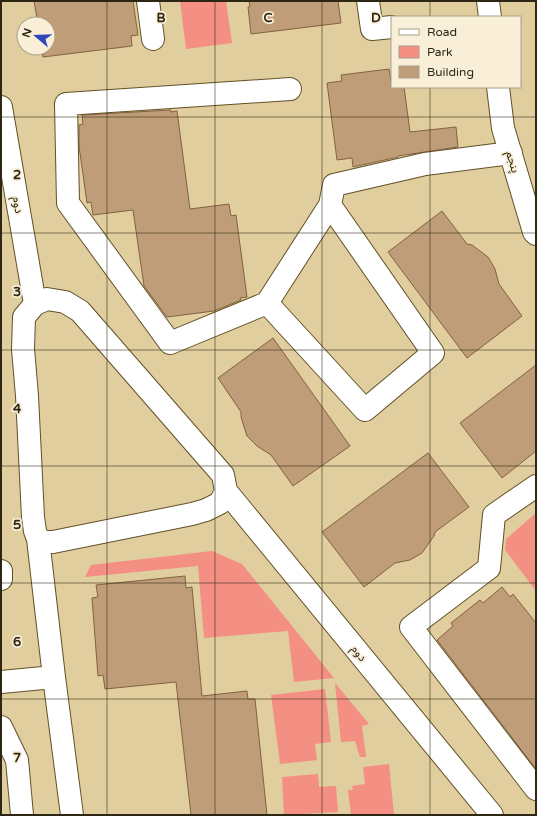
<svg xmlns="http://www.w3.org/2000/svg" width="537" height="816" font-family="'Varela Round','Noto Sans Arabic',sans-serif">
<style>
.green{fill:#f38f83}
.building{fill:#c09d79;stroke:#82623f}
.lines{fill:none;stroke-linecap:round;stroke-linejoin:round}
.street-casing{stroke:#625126;stroke-width:24}
.secondary-casing{stroke:#625126;stroke-width:24}
.street{stroke:#fff;stroke-width:22}
.secondary{stroke:#fff;stroke-width:22}
.grid{fill:none;stroke:#2e2614;stroke-width:1;stroke-opacity:0.55}
.labels{text-anchor:middle;stroke-width:3.5;stroke-linejoin:round;paint-order:stroke}
.street-label{font-size:12px;fill:#2e2614;stroke:#f9efd8}
.grid-label{font-size:13px;text-anchor:middle;font-weight:bold;fill:#2e2614;stroke:#f9efd8;stroke-width:3.5;stroke-linejoin:round;paint-order:stroke}
</style>
<rect width="100%" height="100%" fill="#e1ce9f"/>
<path class="green" d="M180,1H226L232,43L186,49Z
M536,513V591L505,550L506,539Z
M212,551L242,564L334,678L294,682L288,631L204,638L198,566L85,577L91,565Z
M335,683L369,724L362,726L366,757H360L355,741L341,742Z
M325,689L331,742L315,744L317,760L280,764L271,695Z
M389,764L394,815H351L348,790H353L352,786L365,784L363,767Z
M318,774L319,787L336,786L338,812L284,815L282,777Z"/>
<path class="building" d="M34,1H133L138,35L131,36L132,46L43,57L41,48H48V24H38Z
M249,1H338L341,23L251,34L248,7H250Z
M389,69L392,87H404L410,132L456,127L458,147L398,156V157L353,167L352,158L337,160L327,83L342,81L341,75Z
M171,110V112L177,111L190,209L229,204L231,216L236,215L247,297L240,298L241,300L214,311L167,317L144,286L133,210L93,215L91,202L87,203L79,146V125L83,124L82,115Z
M442,211L467,244L472,245L488,257L495,269L499,284L522,316L467,358L388,252Z
M273,338L350,446L293,486L271,455L257,446L247,436L241,417V412L218,378Z
M536,365V451L502,478L460,423Z
M428,453L469,507L435,532L434,536L422,553L410,560L395,563L364,587L322,532Z
M185,576L186,588L192,587L202,696L247,691L248,699H255L267,815H191L176,682L105,689L103,675L98,676L92,598L98,597L96,585Z
M502,587L510,597L513,594L536,623V769L437,640L453,626L451,623L480,600L483,603Z"/>
<g class="lines">
<g class="street-casing">
<path id="street" d="M148,1L153,39
M368,1L372,29L392,27
M290,89L66,104L68,203L170,343L267,303L330,205
M1,107L35,304
M47,299L65,302L80,311L209,459L223,475L226,491L220,503L206,510L192,514L53,542H46L38,539L35,531L33,517L27,396L23,349L24,317L35,304Z
M267,303L365,410L433,353L330,205L334,185L425,164L511,153
M536,486L494,515L489,568L411,627L536,789
M226,491L492,815
M38,539L54,677L72,815
M1,571V579
M1,682L54,677
M1,727L17,760L22,815"/>
</g>
<g class="secondary-casing">
<path id="secondary" d="M488,1L490,17
M498,87L503,128L534,232L536,234"/>
</g>
<use href="#street" class="street"/>
<use href="#secondary" class="secondary"/>
</g>
<path class="grid" d="M107,1V815M215,1V815M322,1V815M430,1V17M430,87V815M1,117H536M1,233H536M1,350H536M1,466H536M1,583H536M1,699H536"/>
<g class="labels">
<g class="street-label">
<text transform="translate(513 162) rotate(74)" y="4">پنجم</text>
<text transform="translate(18 205) rotate(80)" y="4">دوم</text>
<text transform="translate(359 653) rotate(51)" y="4">دوم</text>
</g>
</g>
<g class="grid-label">
<text x="161" y="22">B</text>
<text x="268" y="22">C</text>
<text x="376" y="22">D</text>
<text x="17" y="179">2</text>
<text x="17" y="296">3</text>
<text x="17" y="413">4</text>
<text x="17" y="529">5</text>
<text x="17" y="646">6</text>
<text x="17" y="762">7</text>
</g>
<rect width="537" height="816" fill="none" stroke="#2e2614" stroke-width="4"/>
<rect x="391" y="16" width="130" height="72" fill="#f9efd8" stroke="#a89f8a"/>
<rect x="399" y="29" width="20" height="6" fill="#ffffff" stroke="#a89f8a"/>
<text x="427" y="36" font-size="12" fill="#2e2614">Road</text>
<rect x="399" y="46" width="20" height="12" fill="#f38f83" stroke="#a89f8a"/>
<text x="427" y="56" font-size="12" fill="#2e2614">Park</text>
<rect x="399" y="66" width="20" height="12" fill="#c09d79" stroke="#a89f8a"/>
<text x="427" y="76" font-size="12" fill="#2e2614">Building</text>
<g transform="translate(36 36) rotate(289)"><circle r="19" fill="#f9efd8" stroke="#a89f8a"/>
<path d="M0-3L7 15L0 10L-7 15Z" fill="#2c47b7"/>
<text y="-6" font-size="11" font-weight="bold" text-anchor="middle" fill="#2e2614">N</text>
</g>
</svg>
